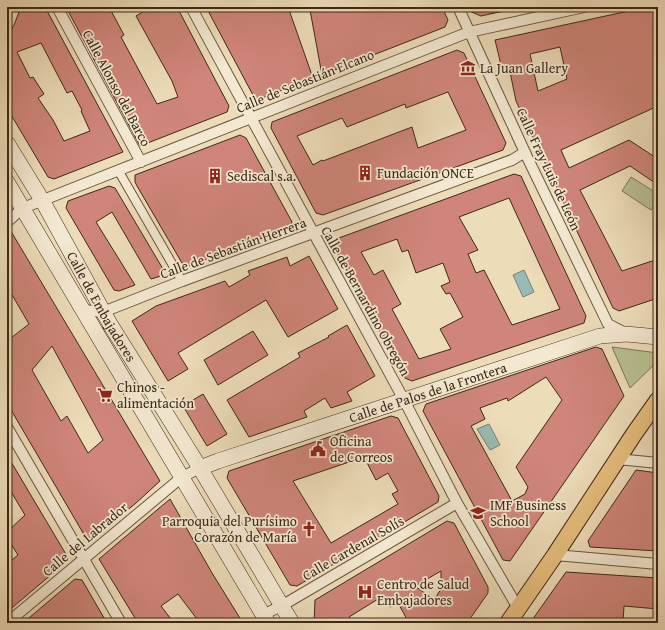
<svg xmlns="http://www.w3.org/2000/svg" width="665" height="630" font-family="'Gentium Book Plus',serif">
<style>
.green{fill:#b7c090;stroke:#7a7454}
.water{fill:#9abab5;stroke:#748076}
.building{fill:#cf857a;stroke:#3c2917;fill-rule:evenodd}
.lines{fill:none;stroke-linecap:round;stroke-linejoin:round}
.pedestrian-casing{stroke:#68563f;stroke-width:10}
.minor-casing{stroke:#68563f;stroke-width:12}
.secondary-casing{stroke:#3c2917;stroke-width:16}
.primary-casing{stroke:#3c2917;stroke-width:18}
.pedestrian{stroke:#f3e8d1;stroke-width:8}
.minor{stroke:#f3e8d1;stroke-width:10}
.secondary{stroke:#f3e8d1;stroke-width:15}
.primary{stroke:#e6be7c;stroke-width:16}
.labels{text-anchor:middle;stroke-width:3.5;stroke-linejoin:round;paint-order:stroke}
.poi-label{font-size:14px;fill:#3c2917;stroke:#f3e8d1;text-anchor:start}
.street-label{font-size:14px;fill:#3c2917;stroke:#f3e8d1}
</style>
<rect width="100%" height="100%" fill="#eddcb8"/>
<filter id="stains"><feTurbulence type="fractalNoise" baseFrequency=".005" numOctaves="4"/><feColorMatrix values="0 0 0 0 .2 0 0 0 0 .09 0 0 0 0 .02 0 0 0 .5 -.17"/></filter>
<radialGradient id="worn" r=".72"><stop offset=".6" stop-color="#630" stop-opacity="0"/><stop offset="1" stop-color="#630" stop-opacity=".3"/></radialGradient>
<path class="green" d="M631,177L658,194V200L651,210L622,191Z
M612,347L658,353V361L630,388Z"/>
<path class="water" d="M524,270L534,292L523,297L513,275Z
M489,424L500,445L490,450L477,429Z"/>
<path class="building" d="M21,7H45L123,152L54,179L48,177L7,108V32L8,35L14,25ZM41,43L67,93L72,91L82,110L81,111L90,131L64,141L53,120L38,98L44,94L33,77L30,78L17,52Z
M66,7H109L124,35L121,37L157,104L178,97L172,81L136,16L151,7H177L229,106L227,112L140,146Z
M206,7H288L313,78L260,99L254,97Z
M325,7H442L448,20L445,27L322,75L310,10Z
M465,7H503L504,11L481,16L467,10Z
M647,7H658V106L561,150L569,168L629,140L658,159V185L630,166L580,190L622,271L658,259V298L619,311L613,308L516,101L510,72L503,73L495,40ZM560,47L567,79L538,91L530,54Z
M457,50L464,53L506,143L503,150L323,215L316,213L271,128L272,122ZM448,92L466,130L418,148L412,127L323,161L322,160L313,165L297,136L342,118L347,127L405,104L406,108Z
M240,135L246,138L292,222L289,228L189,266L182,263L137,186L135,182V175Z
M514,174L521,176L586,316L584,323L412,381L405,378L333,245L336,239ZM509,198L560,309L512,325L484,270L476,273L468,254L478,250L459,217ZM397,239L402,252L408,250L416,273L443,263L450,282L441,286L446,294L450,293L463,317L440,329L451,349L419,359L392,309L401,304L383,270L374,275L361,252Z
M109,186L115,188L163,269L161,276L151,279L112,212L96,222L135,285L119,291L114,290L66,208L68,201Z
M7,228H9L160,481L136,503L93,538H86L7,403V341L29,324L8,288L12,287L7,279ZM52,346L103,440L88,453L67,416L61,421L32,370Z
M309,256L338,309L288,337L266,300L178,353L188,369L168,381L132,321L156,306L225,281L229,287L250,275L248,271L287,257L290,266Z
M347,325L375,376L347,392L352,401L331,408L325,398L304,411L307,417L249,437L227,400L300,357L298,353L329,337L328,336Z
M253,331L268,355L218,385L204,360Z
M596,347L602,349L624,396L510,561L503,560L423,411L426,404ZM546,377L562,400L516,467L528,487L525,494L512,501L471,426L485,419L480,408L507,398L508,401Z
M203,394L227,434L207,446L183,406Z
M391,416L398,418L439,496L438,502L297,586L290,585L227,478L229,471ZM364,457L376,480L388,473L398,491L392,494L398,504L331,543L293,481Z
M7,455L67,556L65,563L7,612V564L18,555L7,538V532L25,515L7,485Z
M636,470L658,473V551L590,547L588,541Z
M170,499L212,573L243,623H208L206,618L200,623L178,594L161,606L174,623H138L99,559Z
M447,521L454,523L488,587V593L467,623H409L398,603L390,607L383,596L349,617L352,623H314L315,600ZM441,571V589L434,600L415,586Z
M566,572L658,578V609L624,606L623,623H530Z
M75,579L82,580L107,623H23Z"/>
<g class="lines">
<g class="pedestrian-casing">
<path id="pedestrian" d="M118,170L182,281"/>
</g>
<g class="minor-casing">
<path id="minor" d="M57,7L141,162
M191,7L404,400L457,503L518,608
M458,7L528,159L608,324L625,333
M7,222L23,208L469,32L584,7
M83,310L103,312L182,281L512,160L525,152
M7,427L121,623
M617,459L658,463
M555,555L658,564
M263,615L283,605L457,503
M7,623L182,477L200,468"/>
</g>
<g class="secondary-casing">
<g id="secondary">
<path id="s1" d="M7,143L42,200L110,324L200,468L292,623"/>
<path d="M7,182L268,623"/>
<path id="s2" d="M200,468L218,461L600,336L626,334L658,337"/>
</g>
</g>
<g class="primary-casing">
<path id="primary" d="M508,623L555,555L634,434L658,400"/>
</g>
<use href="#pedestrian" class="pedestrian"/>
<use href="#minor" class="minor"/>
<use href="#secondary" class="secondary"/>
<use href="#primary" class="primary"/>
</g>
<defs>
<g id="museum-bare" transform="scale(1.2)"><path d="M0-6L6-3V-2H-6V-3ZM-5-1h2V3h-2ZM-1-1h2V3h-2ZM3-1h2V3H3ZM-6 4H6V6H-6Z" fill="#8f2418" stroke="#f3e8d1" stroke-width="2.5" paint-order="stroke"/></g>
<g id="building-bare" transform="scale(1.2)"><path d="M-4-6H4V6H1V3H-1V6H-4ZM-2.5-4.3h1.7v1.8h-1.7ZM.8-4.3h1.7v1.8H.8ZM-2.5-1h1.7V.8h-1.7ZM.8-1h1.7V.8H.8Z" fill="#8f2418" stroke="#f3e8d1" stroke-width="2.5" paint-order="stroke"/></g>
<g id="supermarket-bare" transform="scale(1.2)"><path d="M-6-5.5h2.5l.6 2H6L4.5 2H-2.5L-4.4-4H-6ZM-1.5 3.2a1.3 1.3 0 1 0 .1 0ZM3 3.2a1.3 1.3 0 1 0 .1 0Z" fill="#8f2418" stroke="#f3e8d1" stroke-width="2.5" paint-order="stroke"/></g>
<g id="civic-bare" transform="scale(1.2)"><path d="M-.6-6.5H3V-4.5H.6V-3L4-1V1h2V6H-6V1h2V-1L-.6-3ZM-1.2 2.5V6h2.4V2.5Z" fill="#8f2418" stroke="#f3e8d1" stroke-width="2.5" paint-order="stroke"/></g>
<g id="university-bare" transform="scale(1.2)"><path d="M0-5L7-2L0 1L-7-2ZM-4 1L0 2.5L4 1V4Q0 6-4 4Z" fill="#8f2418" stroke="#f3e8d1" stroke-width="2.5" paint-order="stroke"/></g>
<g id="church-bare" transform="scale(1.2)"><path d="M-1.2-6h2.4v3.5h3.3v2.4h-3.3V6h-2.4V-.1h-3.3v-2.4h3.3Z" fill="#8f2418" stroke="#f3e8d1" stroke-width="2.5" paint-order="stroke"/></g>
<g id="hospital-bare" transform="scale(1.2)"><path d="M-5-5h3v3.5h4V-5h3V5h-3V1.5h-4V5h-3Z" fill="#8f2418" stroke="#f3e8d1" stroke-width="2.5" paint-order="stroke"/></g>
</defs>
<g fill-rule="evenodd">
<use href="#museum-bare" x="468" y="68"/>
<use href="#building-bare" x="365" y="173"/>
<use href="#building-bare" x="215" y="176"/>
<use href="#supermarket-bare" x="105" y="395"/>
<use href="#civic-bare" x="318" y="449"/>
<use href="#university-bare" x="478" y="513"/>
<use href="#church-bare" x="309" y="529"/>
<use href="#hospital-bare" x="365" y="592"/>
</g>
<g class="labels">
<g class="poi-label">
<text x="480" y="73">La Juan Gallery</text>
<text x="377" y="178">Fundación ONCE</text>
<text x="227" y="181">Sediscal s.a.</text>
<text x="117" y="392">Chinos -<tspan x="117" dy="16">alimentación</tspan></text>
<text x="330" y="446">Oficina<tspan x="330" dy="16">de Correos</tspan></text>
<text x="490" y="510">IMF Business<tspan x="490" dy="16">School</tspan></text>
<text x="297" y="526" text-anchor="end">Parroquia del Purísimo<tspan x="297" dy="16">Corazón de María</tspan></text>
<text x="377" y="589">Centro de Salud<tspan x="377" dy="16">Embajadores</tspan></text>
</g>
<g class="street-label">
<text transform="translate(305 81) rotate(-22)" y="5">Calle de Sebastián Elcano</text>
<text transform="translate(117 88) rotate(62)" y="5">Calle Alonso del Barco</text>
<text transform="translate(549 169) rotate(65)" y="5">Calle Fray Luis de León</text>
<text transform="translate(233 248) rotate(-20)" y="5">Calle de Sebastián Herrera</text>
<text transform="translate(366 301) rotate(61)" y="5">Calle de Bernardino Obregón</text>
<text dy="5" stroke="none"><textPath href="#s1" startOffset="189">Calle de Embajadores</textPath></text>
<text dy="5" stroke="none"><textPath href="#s2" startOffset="240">Calle de Palos de la Frontera</textPath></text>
<text transform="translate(85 539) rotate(-40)" y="5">Calle del Labrador</text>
<text transform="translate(353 548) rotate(-30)" y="5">Calle Cardenal Solís</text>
</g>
</g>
<rect width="665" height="630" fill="none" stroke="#eddcb8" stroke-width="24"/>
<rect x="8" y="8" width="649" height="614" fill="none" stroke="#3c2917" stroke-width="2"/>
<rect x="12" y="12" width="641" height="606" fill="none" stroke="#3c2917"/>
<rect width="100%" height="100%" filter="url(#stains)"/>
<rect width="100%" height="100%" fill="url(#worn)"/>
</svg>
